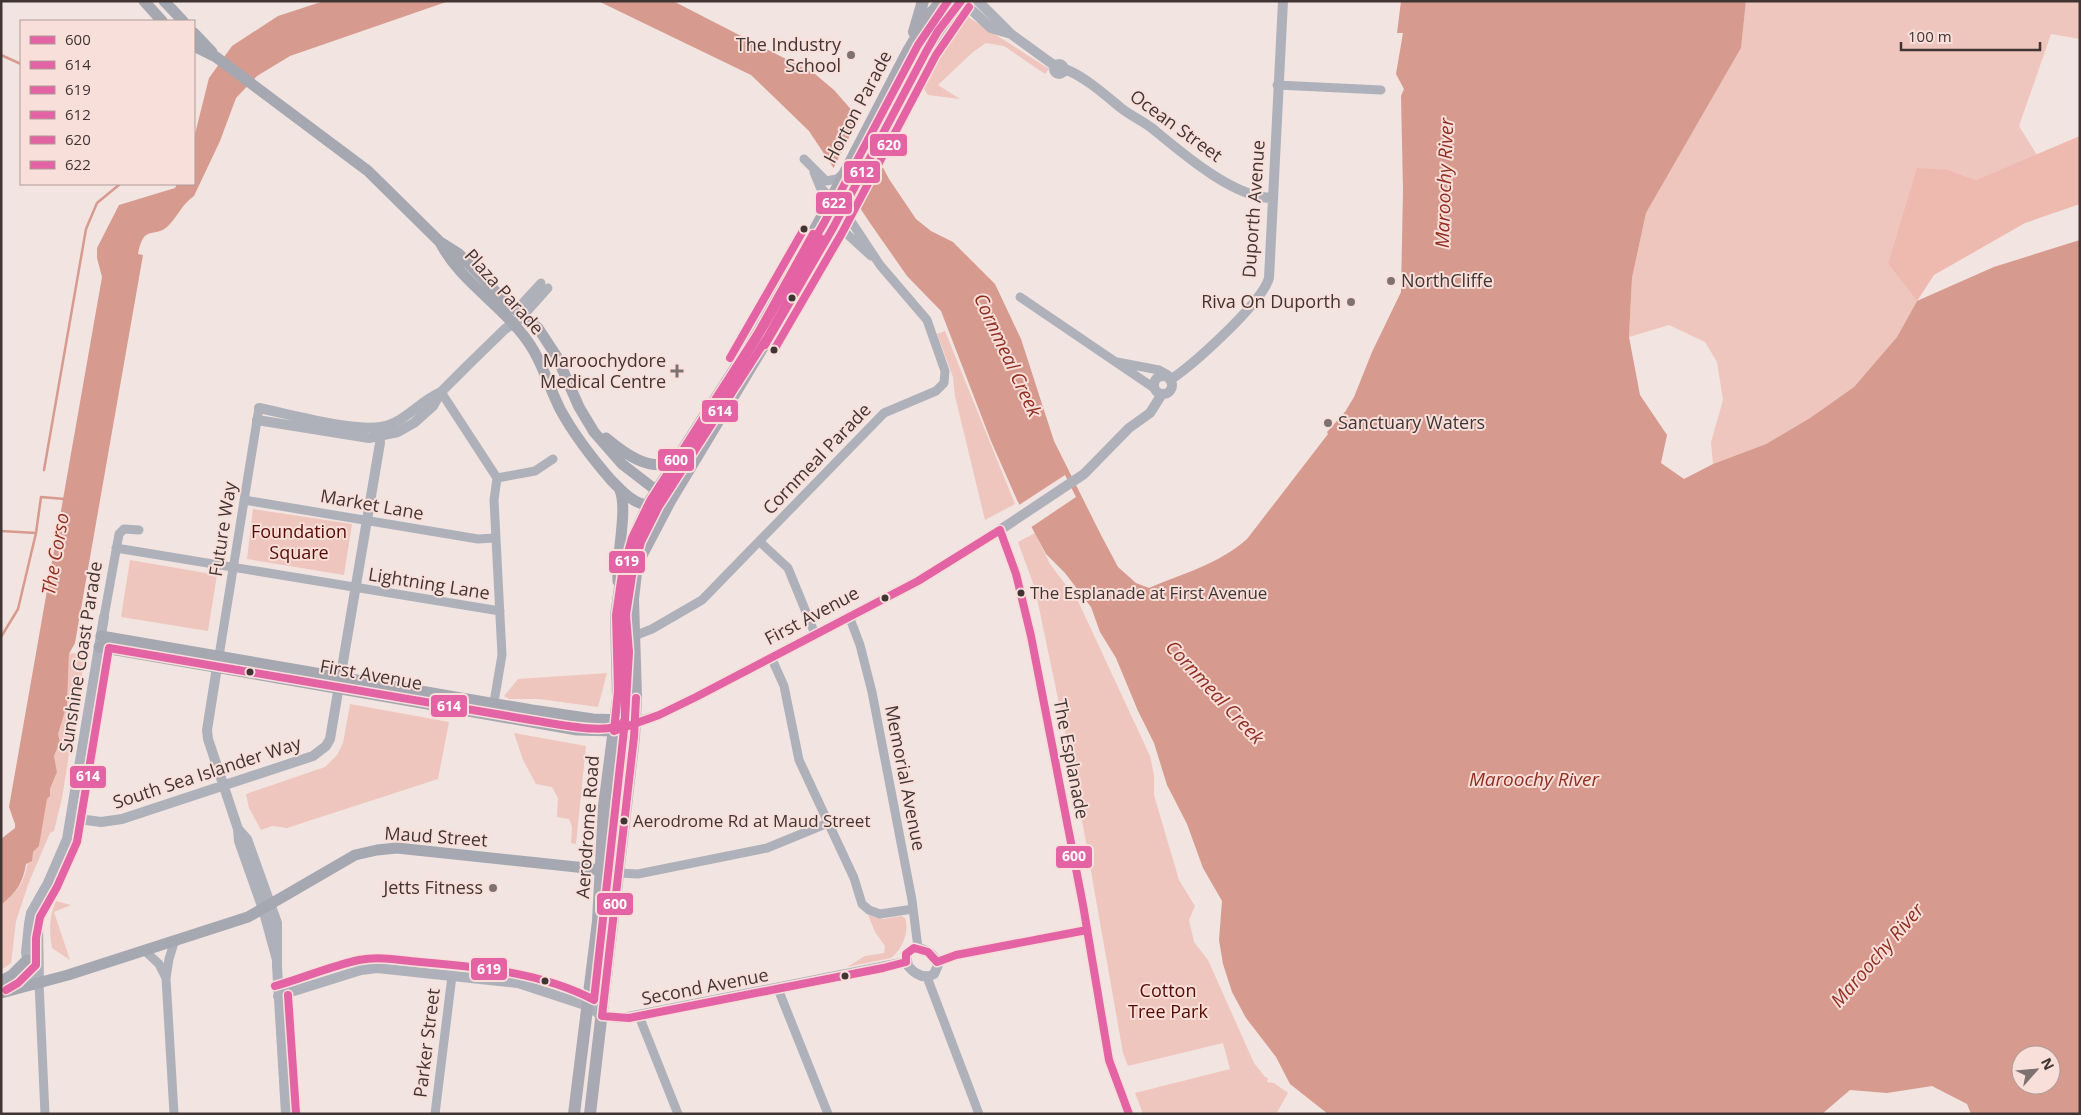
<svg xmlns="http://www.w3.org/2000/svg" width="2081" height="1115" font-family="'Open Sans',sans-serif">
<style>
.green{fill:#efc6be}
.forest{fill:#eeb9af}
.water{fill:#d79a8e;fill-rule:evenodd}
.pier{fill:#f2e4e1}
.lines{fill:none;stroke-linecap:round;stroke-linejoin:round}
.stream{stroke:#d79a8e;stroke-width:2.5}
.minor{stroke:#afb1ba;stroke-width:9}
.tertiary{stroke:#afb1ba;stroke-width:10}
.secondary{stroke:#a5a7b1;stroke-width:11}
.primary{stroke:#a9a9b3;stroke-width:12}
.bus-1-casing{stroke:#f9dfda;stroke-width:11}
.bus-2-casing{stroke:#f9dfda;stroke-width:11}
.bus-3-casing{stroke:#f9dfda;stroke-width:11}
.bus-4-casing{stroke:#f9dfda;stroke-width:11}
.bus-5-casing{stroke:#f9dfda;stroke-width:11}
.bus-6-casing{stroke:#f9dfda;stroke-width:11}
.bus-1{stroke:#e463a4;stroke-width:8}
.bus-2{stroke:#e463a4;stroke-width:8}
.bus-3{stroke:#e463a4;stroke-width:8}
.bus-4{stroke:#e463a4;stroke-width:8}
.bus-5{stroke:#e463a4;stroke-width:8}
.bus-6{stroke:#e463a4;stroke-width:8}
.poi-dot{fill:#7e7270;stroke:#f9dfda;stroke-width:2}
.bus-dot{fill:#403533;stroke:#f9dfda;stroke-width:2}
.labels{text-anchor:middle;stroke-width:4;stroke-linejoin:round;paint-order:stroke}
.bus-label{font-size:17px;fill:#403533;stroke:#f9dfda;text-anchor:start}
.poi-label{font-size:18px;fill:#403533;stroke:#f9dfda;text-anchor:end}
.street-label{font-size:18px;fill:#403533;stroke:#f9dfda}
.park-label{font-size:18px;fill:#550901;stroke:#f9dfda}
.water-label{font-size:19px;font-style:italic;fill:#912e1f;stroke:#f9dfda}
.line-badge{stroke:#f9dfda;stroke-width:2}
.badge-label{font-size:14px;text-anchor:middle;font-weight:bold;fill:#fff}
</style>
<rect width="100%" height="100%" fill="#f2e4e1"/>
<path class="green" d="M1746,1H2080V39L2051,34L2019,126L2037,155L1976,180L1949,170L1888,264L1917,301L1994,267L2080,240L1917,301L1897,337L1854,387L1810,418L1766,444L1713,464L1711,442L1723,400L1717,362L1705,342L1669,325L1629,337L1632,278L1646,213L1741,48Z
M962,13L1049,69L1045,74L1004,46L986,43L973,52L938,85L960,99L928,95L922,86C919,60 947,32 962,13Z
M945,331L1015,504L985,520L955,396L953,377L937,334Z
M253,509L352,524L344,575L247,559Z
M1035,533L1050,564L1078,601L1150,756L1154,775V795L1179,880L1195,906L1189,920L1194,942L1208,960L1254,1063L1265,1077L1268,1078L1267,1082L1274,1083L1288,1093L1276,1114H1143L1135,1093L1230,1069L1223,1043L1128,1066L1123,1053L1074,775L1035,589L1018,542Z
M130,560L217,575L208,631L121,617Z
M73,653L85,655L62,798L54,831L50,833L29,882L16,921L11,963L1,970V905C10,898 20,888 24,877C29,863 26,858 39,846L46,799L50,796V789L57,772L54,756L60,742L58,734L67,705L69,654Z
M607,673L598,707L539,699H509L504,696L518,679Z
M350,704L449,722L438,779L287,828L272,826L261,830L249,808L246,794L325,767L337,755L343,743Z
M514,733L586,746L576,844L571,843L572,827L569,819L557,817L558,798L552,787L536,784L523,760Z
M56,901L71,905L54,912L70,960L52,948C49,932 49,916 56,901Z
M868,915L883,919L901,916L905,918C910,931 902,950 891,958L847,967L865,956L884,953L885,946L875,932Z"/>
<path class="forest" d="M2080,136V204L2025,223L1934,275L1917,301L1888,264L1917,168L1949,170L1976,180Z"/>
<path class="water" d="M324,1H449L290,56L257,76L236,98L220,141L194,196C182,204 178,216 169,225C155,240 144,222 138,254L143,255L75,643L69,654L67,705L58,734L60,742L54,756L57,772L50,789V796L47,799L39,846L33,852L32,861L26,864C23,883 16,893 1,905V839L15,828V824L9,807L102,277L97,258V248L119,205L175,188L177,184H194V138L209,78L232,46L278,16Z
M598,1H673L815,74L834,90L855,114L889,179L916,219L931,231L953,242L995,284L1021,339L1054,441L1101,535L1118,567L1136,583L1149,588C1184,573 1219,564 1247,539L1328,434L1327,432L1345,412L1354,397L1372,352L1401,292L1403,190L1401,96L1404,89L1396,74L1403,33H1397L1401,1H1746L1741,48L1646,213L1632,278L1629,337L1640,395L1667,435L1661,463L1684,479L1713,464L1766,444L1810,418L1854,387L1897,337L1917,301L1994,267L2080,240V1114H1971L1967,1104L1932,1086L1887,1093L1850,1090L1822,1114H1328L1290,1084L1276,1057L1246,1018L1232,992L1223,964L1219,940L1222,901L1203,868L1187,824L1167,785L1154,743L1138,711L1116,658L1100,632L1091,607L1065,573L1046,554L1017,500L991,441L941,311L907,276L870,223L809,131L751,75ZM2021,1055H2051V1085H2021Z"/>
<path class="pier" d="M859,118L882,160L857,206L833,169Z
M1065,475L1076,497L1030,528L1019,505Z"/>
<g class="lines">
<path class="stream" d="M1,55L21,64
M44,470L86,229L97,203L120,184
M1,531L36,533L41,497L65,499
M1,637L18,609L36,533"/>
<path class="minor" d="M1277,85L1381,90
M804,159L826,181L837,179L844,173
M814,172L820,187L831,198
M835,223L871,256
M1020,297L1154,388
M516,310L541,283
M523,316L548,288
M1117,362L1159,370L1168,375
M441,392L497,478
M497,478L535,471L553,459
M244,500L478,539L495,538
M760,542L788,568L815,634
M116,548L500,611
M849,616L860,645L872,692L912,900L918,948
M104,617L119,534L124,529L139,530
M634,636L652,629L702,600L884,413L936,391L944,383L945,371L927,320L880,265L843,209
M219,656L259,408
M771,657L784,686L799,760L854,878L862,904L869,910L880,914L913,909
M494,702L502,655L494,500L497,478
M618,873L638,874L767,848L828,823
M144,950L159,964L166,978
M927,977L979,1114
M39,983L45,1114
M778,989L828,1114
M639,1016L678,1114
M174,1114L166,978L169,959L175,940
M435,1114L452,976"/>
<path class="tertiary" d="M962,1L991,28L1011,34
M978,1L1011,34L1055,66
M1054 69a5 5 0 1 1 10 0a5 5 0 1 1-10 0Z
M1065,69C1085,77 1104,94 1121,108C1131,116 1143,121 1153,129C1182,153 1234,198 1272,198
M1154 385a9 9 0 1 1 18 0a9 9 0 1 1-18 0Z
M1170,380C1193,365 1262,303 1269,278L1283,1
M259,408C290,414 363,435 389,425C410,417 420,401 441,392
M257,420L369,438L398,432L414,423L433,406L441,392L467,366L505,329L520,319
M1000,530L1016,574L1031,636L1083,905L1109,1060L1129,1114
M217,667L207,730L208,739L238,829L239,841L263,909L277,960
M635,722L659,715L696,697L918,581L1000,530L1084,474L1129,428L1150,413L1162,394
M71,818L101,822L122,819L313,756L326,746L330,739L380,443L379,429
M238,829L247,839L277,923V966L286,1114
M914,948C925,948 935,954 938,965L934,974C924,980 915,974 908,966L906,954Z
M937,962L956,955L1087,930
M39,983L38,924L43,900
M33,985L26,953L29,924L31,913L48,883L67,839L104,617
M278,996L361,970L377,968L518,983L588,1006L602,1016L623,1018L906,962"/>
<path class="secondary" d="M144,1L162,21
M164,1L183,21
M194,33L212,52
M194,46L216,57L368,171L440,242L459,254L506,302L538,328L557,357L579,407L594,432L622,464L657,491
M440,242C459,280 498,302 523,335C541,357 548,385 560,409C574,435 592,458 611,480C621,490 633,504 648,505
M606,438C625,454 649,472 675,462
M618,581C616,555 629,506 619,488
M101,636L532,710L593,719L624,720
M99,647L577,730L614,731L635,722
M1,981L12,975L27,960
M1,993L68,975L248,917L355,855L377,850L397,848L586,868L618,873"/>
<path class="primary" d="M914,32L923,1
M574,1114L598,921L604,806L618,698L616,615L622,574L629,547L650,501L758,333L823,215L908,51L930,14L942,1
M590,1114L634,737L636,697L633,599L637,564L670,501L818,255L927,50L938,31L961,1"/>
<g class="bus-1-casing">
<path id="bus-1" d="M813,234L758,333L650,501L632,538L622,574L616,615L618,691L614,731L659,715L696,697L918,581L1000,530L1016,574L1031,636L1083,905L1109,1060L1129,1114
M636,698L634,737L602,1016L629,1018L883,968L906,962V954L914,948L928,952L937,962L956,955L1087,930"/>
</g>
<g class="bus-2-casing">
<path id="bus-2" d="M6,990L18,983L36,965V938L40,917L57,887L77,842L109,648L531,720C548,722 619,739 625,719L629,652L626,615L632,576L641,542L659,506L767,338L822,239"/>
</g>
<g class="bus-3-casing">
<path id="bus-3" d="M730,358L804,229
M275,986C303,978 331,966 359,960C379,956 400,960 420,962C478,967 541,972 594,1000L625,721L623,599L627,562L661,496L756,340
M288,995L296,1113"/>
</g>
<g class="bus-4-casing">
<path id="bus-4" d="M765,345L833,228L927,50L938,31L961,1"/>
</g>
<g class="bus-5-casing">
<path id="bus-5" d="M774,350L842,233L936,55L969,7"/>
</g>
<g class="bus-6-casing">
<path id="bus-6" d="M756,340L824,223L918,45L948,1"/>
</g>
<use href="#bus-1" class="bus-1"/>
<use href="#bus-2" class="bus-2"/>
<use href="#bus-3" class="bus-3"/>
<use href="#bus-4" class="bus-4"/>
<use href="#bus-5" class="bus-5"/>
<use href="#bus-6" class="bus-6"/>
</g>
<g class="poi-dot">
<circle cx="851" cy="55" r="5"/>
<circle cx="1391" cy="281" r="5"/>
<circle cx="1351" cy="302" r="5"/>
<path d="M674.5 363.5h5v5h5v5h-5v5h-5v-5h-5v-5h5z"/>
<circle cx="1328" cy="423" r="5"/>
<circle cx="493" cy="888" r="5"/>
</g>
<g class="bus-dot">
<circle cx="804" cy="229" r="4.5"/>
<circle cx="792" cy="298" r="4.5"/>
<circle cx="774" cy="350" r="4.5"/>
<circle cx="1021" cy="593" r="4.5"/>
<circle cx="885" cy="598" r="4.5"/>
<circle cx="250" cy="672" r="4.5"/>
<circle cx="624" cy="821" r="4.5"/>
<circle cx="845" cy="976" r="4.5"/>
<circle cx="545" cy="981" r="4.5"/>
</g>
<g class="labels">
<g class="bus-label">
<text x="1030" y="599">The Esplanade at First Avenue</text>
<text x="633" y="827">Aerodrome Rd at Maud Street</text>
</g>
<g class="poi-label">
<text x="841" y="51">The Industry<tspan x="841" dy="21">School</tspan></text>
<text x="1401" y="287" text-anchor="start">NorthCliffe</text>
<text x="1341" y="308">Riva On Duporth</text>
<text x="666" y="367">Maroochydore<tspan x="666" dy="21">Medical Centre</tspan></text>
<text x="1338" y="429" text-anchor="start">Sanctuary Waters</text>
<text x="483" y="894">Jetts Fitness</text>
</g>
<g class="street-label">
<text transform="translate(858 107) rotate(-62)" y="6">Horton Parade</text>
<text transform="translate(1176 126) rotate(36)" y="6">Ocean Street</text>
<text transform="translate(1254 209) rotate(-86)" y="6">Duporth Avenue</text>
<text transform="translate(504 292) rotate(48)" y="6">Plaza Parade</text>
<text transform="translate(817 459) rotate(-46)" y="6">Cornmeal Parade</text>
<text transform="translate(372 505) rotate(10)" y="6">Market Lane</text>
<text transform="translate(223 529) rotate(-81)" y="6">Future Way</text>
<text transform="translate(429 584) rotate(9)" y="6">Lightning Lane</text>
<text transform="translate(812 616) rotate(-28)" y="6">First Avenue</text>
<text transform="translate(81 657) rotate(-81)" y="6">Sunshine Coast Parade</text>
<text transform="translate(371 675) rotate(10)" y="6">First Avenue</text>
<text transform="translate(1071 759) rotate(79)" y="6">The Esplanade</text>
<text transform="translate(207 773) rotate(-18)" y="6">South Sea Islander Way</text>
<text transform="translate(905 778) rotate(79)" y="6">Memorial Avenue</text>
<text transform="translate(588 827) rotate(-86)" y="6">Aerodrome Road</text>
<text transform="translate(436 837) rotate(4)" y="6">Maud Street</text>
<text transform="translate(705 987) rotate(-11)" y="6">Second Avenue</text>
<text transform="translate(427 1043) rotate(-83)" y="6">Parker Street</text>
</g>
<g class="park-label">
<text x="299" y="538">Foundation<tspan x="299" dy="21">Square</tspan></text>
<text x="1168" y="997">Cotton<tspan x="1168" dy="21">Tree Park</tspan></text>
</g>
<g class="water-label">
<text transform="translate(1444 183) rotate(-88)" y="7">Maroochy River</text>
<text transform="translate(1008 355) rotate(65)" y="7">Cornmeal Creek</text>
<text transform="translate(55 554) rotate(-80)" y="7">The Corso</text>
<text transform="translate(1215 692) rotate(47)" y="7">Cornmeal Creek</text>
<text x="1534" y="786">Maroochy River</text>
<text transform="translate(1877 955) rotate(-49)" y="7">Maroochy River</text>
</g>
</g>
<g class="line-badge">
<rect x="869" y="133" width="39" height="24" rx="5" fill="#e463a4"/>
<rect x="843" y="160" width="38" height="24" rx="5" fill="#e463a4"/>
<rect x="815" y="191" width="38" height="24" rx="5" fill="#e463a4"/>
<rect x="701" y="399" width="38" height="24" rx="5" fill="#e463a4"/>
<rect x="657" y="448" width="38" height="24" rx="5" fill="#e463a4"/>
<rect x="608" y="550" width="38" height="24" rx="5" fill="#e463a4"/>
<rect x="430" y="694" width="38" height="24" rx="5" fill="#e463a4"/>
<rect x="69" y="765" width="38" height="24" rx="5" fill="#e463a4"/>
<rect x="1055" y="845" width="38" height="24" rx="5" fill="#e463a4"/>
<rect x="596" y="892" width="38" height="24" rx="5" fill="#e463a4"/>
<rect x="470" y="957" width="38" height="24" rx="5" fill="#e463a4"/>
</g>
<g class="badge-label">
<text x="889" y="150">620</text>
<text x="862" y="177">612</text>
<text x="834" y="208">622</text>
<text x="720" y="416">614</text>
<text x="676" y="465">600</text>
<text x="627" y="566">619</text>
<text x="449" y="711">614</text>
<text x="88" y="781">614</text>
<text x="1074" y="861">600</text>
<text x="615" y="909">600</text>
<text x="489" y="974">619</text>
</g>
<rect width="2081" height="1115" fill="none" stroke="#403533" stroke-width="5"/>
<rect x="20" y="20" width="175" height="165" fill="#f9dfda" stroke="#af9b97"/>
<rect x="30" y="36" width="25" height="8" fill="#e463a4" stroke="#af9b97"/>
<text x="65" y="45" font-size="15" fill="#403533">600</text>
<rect x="30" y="61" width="25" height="8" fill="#e463a4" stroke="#af9b97"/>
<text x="65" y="70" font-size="15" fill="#403533">614</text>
<rect x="30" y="86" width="25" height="8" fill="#e463a4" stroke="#af9b97"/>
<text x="65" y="95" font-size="15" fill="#403533">619</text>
<rect x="30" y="111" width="25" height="8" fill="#e463a4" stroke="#af9b97"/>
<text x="65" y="120" font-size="15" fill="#403533">612</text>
<rect x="30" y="136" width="25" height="8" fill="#e463a4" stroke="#af9b97"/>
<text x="65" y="145" font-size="15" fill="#403533">620</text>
<rect x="30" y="161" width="25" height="8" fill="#e463a4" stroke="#af9b97"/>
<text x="65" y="170" font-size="15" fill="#403533">622</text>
<g transform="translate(2036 1070) rotate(63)"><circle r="24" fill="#f9dfda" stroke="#af9b97"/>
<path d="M0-4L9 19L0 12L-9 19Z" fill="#7e7270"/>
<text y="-8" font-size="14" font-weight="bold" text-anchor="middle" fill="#403533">N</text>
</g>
<path d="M1901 42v8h139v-8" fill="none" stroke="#403533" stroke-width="2.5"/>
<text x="1908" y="42" font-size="15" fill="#403533" stroke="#f9dfda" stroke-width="4" paint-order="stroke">100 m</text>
</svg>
